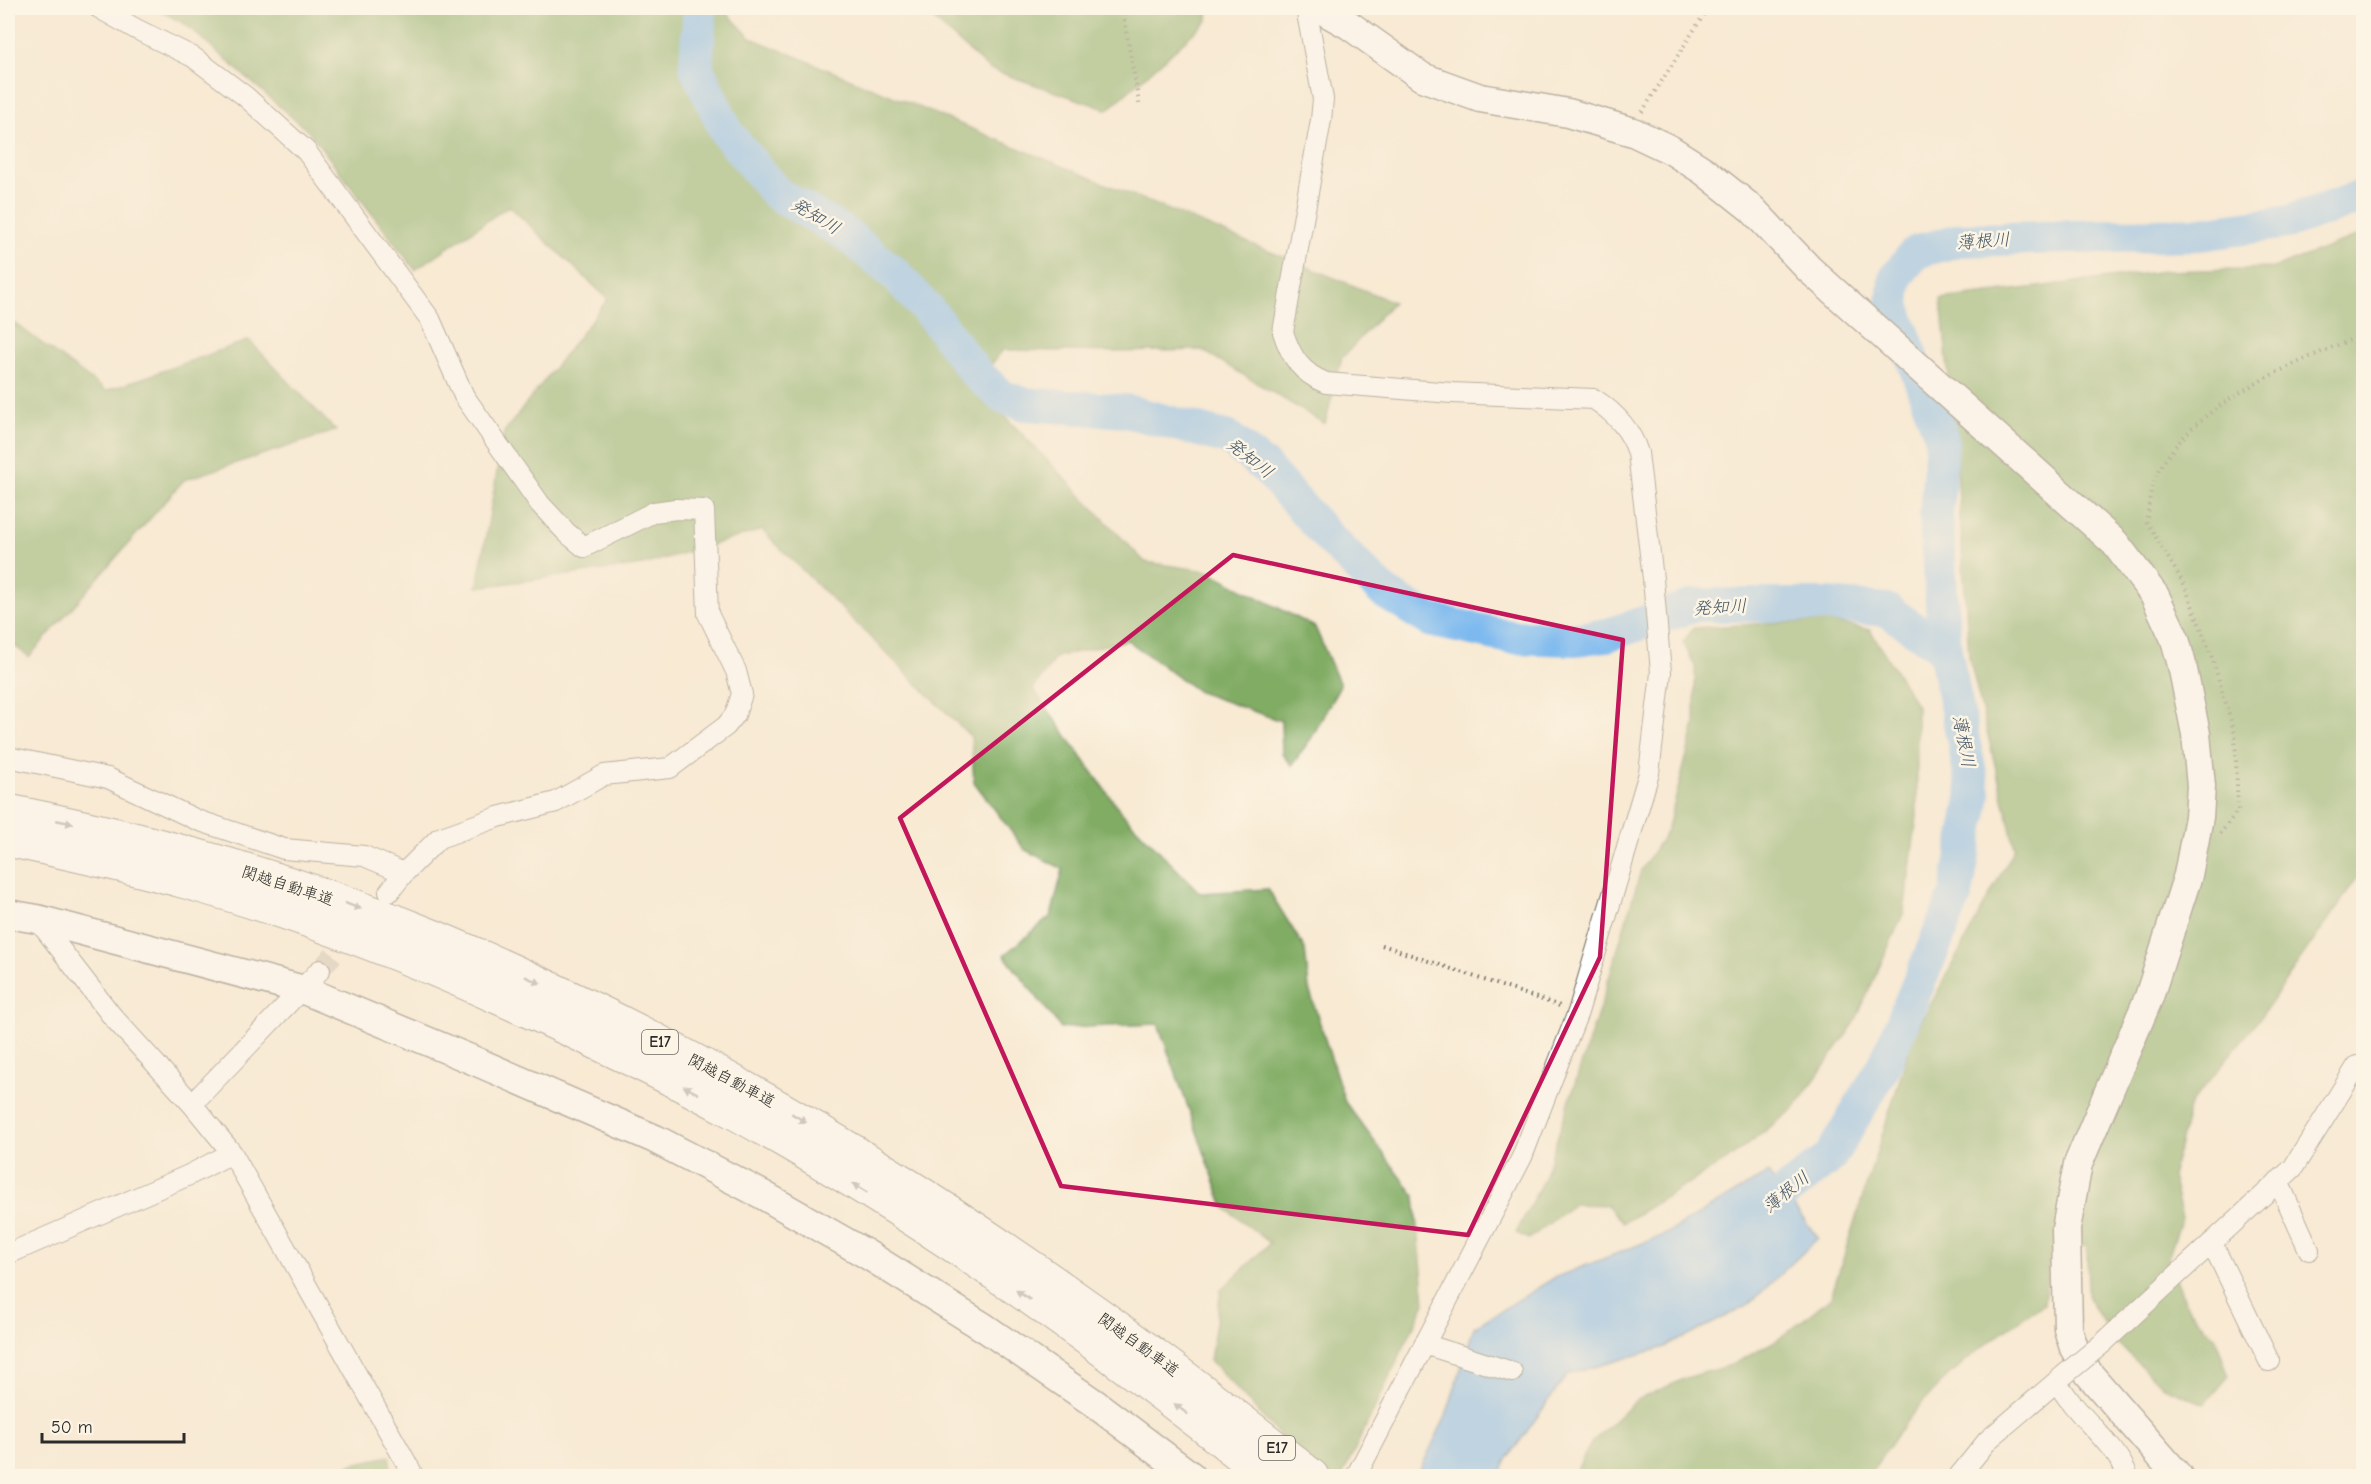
<svg xmlns="http://www.w3.org/2000/svg" width="2371" height="1484" font-family="'Comic Neue','Klee One',sans-serif">
<style>
.forest{fill:#80ac64;stroke:#566c48;stroke-width:1.5}
.water{fill:#7db9ef;stroke:#54728d;stroke-width:1.5}
.lines{fill:none;stroke-linecap:round;stroke-linejoin:round}
.river{stroke:#7db9ef;stroke-width:34}
.street-tunnel{stroke:#cfc4b1;stroke-width:20;stroke-dasharray:20 10;stroke-linecap:butt}
.street-casing{stroke:#736e66;stroke-width:22}
.secondary-casing{stroke:#736e66;stroke-width:31}
.highway-casing{stroke:#736e66;stroke-width:35}
.path{stroke:#736e66;stroke-width:4;stroke-dasharray:1.5 4.5;stroke-linecap:butt}
.street{stroke:#fff;stroke-width:20}
.secondary{stroke:#fff;stroke-width:28}
.highway{stroke:#fff;stroke-width:33}
.street-bridge-casing{stroke:#736e66;stroke-width:22;stroke-linecap:butt}
.street-bridge{stroke:#fff;stroke-width:20}
.oneway{fill:#a0a0a0}
.marked{fill:none;stroke:#c2185b;stroke-width:4.5;stroke-linejoin:round}
.labels{text-anchor:middle;stroke-width:5;stroke-linejoin:round;paint-order:stroke}
.shield{fill:#fcf5e5;stroke:#6a6863;stroke-width:1.5}
.shield-label{font-size:15px;font-weight:bold;fill:#2b2b2b}
.street-label{font-size:16px;fill:#2b2b2b;stroke:#fcf5e5}
.water-label{font-size:18px;font-style:italic;fill:#445666;stroke:#fcf5e5}
</style>
<rect width="100%" height="100%" fill="#fcf5e5"/>
<filter id="ink" filterUnits="userSpaceOnUse"><feTurbulence type="fractalNoise" baseFrequency=".0167" numOctaves="2"/><feDisplacementMap in="SourceGraphic" scale="12" xChannelSelector="R" yChannelSelector="G"/><feConvolveMatrix kernelMatrix="1 2 1 2 8 2 1 2 1" color-interpolation-filters="sRGB"/></filter>
<filter id="wash" filterUnits="userSpaceOnUse"><feTurbulence type="fractalNoise" baseFrequency=".008" numOctaves="4" result="noise"/><feDisplacementMap in="SourceGraphic" scale="24" xChannelSelector="R" yChannelSelector="G"/><feGaussianBlur stdDeviation="1.35" result="paint"/><feColorMatrix in="noise" values="0 0 0 0 0 0 0 0 0 0 0 0 0 0 0 0 0 1.4 0 .05"/><feComposite in="paint" operator="in"/></filter>
<g filter="url(#wash)">
<rect width="100%" height="100%" fill="#f8ead3"/>
<path class="forest" d="M154,8H722L751,38L1393,302L1342,358L1325,424L1202,350L1117,352L1003,350L975,385L1145,562L1208,571L1315,627L1340,685L1312,737L1292,765L1282,754L1281,721L1199,692L1127,640L1056,657L1033,689L1122,813L1200,893L1268,889L1305,949L1309,989L1345,1102L1415,1196L1425,1303L1342,1476H1317L1210,1360L1221,1290L1270,1243L1224,1207L1158,1024L1061,1028L1004,955L1051,916L1063,869L1025,850L974,782L971,737L762,530L643,565L477,587L504,432L608,299L509,206L415,270L310,133L185,24Z
M921,8H1206L1208,20L1108,110L989,69Z
M2363,234L2364,766L2362,768L2363,870L2259,1019L2190,1104L2172,1176L2182,1218L2167,1261L2189,1309L2216,1339L2229,1376L2205,1404L2163,1387L2118,1344L2088,1298L2087,1246L2050,1252L2044,1304C2002,1332 1960,1361 1926,1399C1904,1422 1886,1450 1869,1476H1573L1592,1442L1635,1401L1686,1378L1734,1364L1782,1337L1831,1297L1913,1037L2015,848L1969,657L1956,453L1941,299L2165,271L2273,268Z
M8,318L106,391L249,340L336,431L184,480L29,657L8,641Z
M1828,621L1870,630L1917,706V817L1904,912L1854,1024L1794,1109L1726,1161L1623,1223L1607,1205L1574,1204L1529,1239L1516,1233L1544,1178L1604,995L1641,870L1667,831L1695,724V666L1683,642L1694,628L1769,623Z
M390,1456L391,1476H347L349,1465Z"/>
<path class="water" d="M1768,1173L1818,1238L1747,1306L1665,1347L1567,1375L1508,1458L1499,1476H1417L1446,1416L1474,1327L1554,1278L1666,1234Z"/>
<g class="lines">
<path class="river" d="M700,8L696,67L727,133L776,193L846,234L896,275L933,316L975,372L1003,397L1024,404L1126,411L1229,438L1267,469L1328,537L1384,592L1430,620L1510,637L1576,639L1607,635L1696,605H1827L1887,610L1945,650
M1750,1226L1759,1213L1830,1157L1884,1066L1956,894L1974,793L1945,650L1936,516L1942,439L1893,306L1895,278L1916,252L1959,240L2201,234L2288,222L2364,196"/>
</g>
</g>
<g filter="url(#ink)">
<g class="lines">
<path class="street-tunnel" d="M320,970L356,929"/>
<g class="street-casing">
<path id="street" d="M99,8L136,29L193,57L245,96L306,151L430,319L464,396L540,504L567,533L584,547L654,512L676,509L704,510L708,614L736,671L742,694L735,715L726,726L670,768L604,775L556,802L498,817L439,838L404,873L389,892
M1306,8L1323,99L1321,120L1283,332C1291,357 1301,373 1326,383L1452,393L1594,399C1614,412 1631,430 1638,453L1653,579L1661,673L1649,773L1578,1012L1522,1157L1356,1476
M8,757L108,778L197,820L284,849L364,856L404,873
M37,919L112,1016L192,1104L232,1153L411,1471L409,1476
M192,1104L320,970
M2278,1181L2309,1250
M2212,1243L2269,1361
M8,1254L189,1175L232,1153
M2103,1343L2293,1168L2357,1066
M1424,1344L1512,1372
M2057,1381C2076,1417 2114,1441 2128,1476
M1959,1476L1988,1440L2063,1376"/>
</g>
<g class="secondary-casing">
<path id="secondary" d="M1319,8L1349,25L1422,77L1480,98L1568,113L1633,132L1671,150L1704,171L1752,209L1809,269L2115,543L2155,596L2175,639L2182,665L2196,734L2201,786L2199,817L2188,875L2149,997L2078,1164L2066,1229L2068,1329L2074,1348L2089,1374L2178,1476
M8,914L37,919L304,990L475,1061L655,1139L763,1195L868,1255L985,1328L1094,1403L1191,1476"/>
</g>
<g class="highway-casing">
<path id="highway" d="M8,811C153,840 298,880 435,937C757,1071 1041,1259 1312,1476
M8,840C68,853 129,866 189,883C294,912 397,952 497,997C578,1033 658,1071 735,1113C922,1216 1101,1343 1266,1476"/>
</g>
<path class="path" d="M1122,8L1140,108
M1642,112L1708,8
M2220,834L2238,810L2235,734L2212,657L2184,584L2146,521C2149,509 2149,492 2154,481C2188,403 2291,365 2364,334
M1382,945L1563,1007"/>
<use href="#street" class="street"/>
<use href="#secondary" class="secondary"/>
<use href="#highway" class="highway"/>
<g class="street-bridge-casing">
<path id="street-bridge" d="M2063,1376L2103,1343"/>
</g>
<use href="#street-bridge" class="street-bridge"/>
</g>
<defs><path id="oneway-solid" d="M-6-.8H1V-3.2L6.5 0L1 3.2V.8H-6Z" transform="scale(1.5)"/></defs>
<g class="oneway">
<use href="#oneway-solid" transform="translate(65 822) rotate(11)"/>
<use href="#oneway-solid" transform="translate(353 906) rotate(20)"/>
<use href="#oneway-solid" transform="translate(533 980) rotate(24)"/>
<use href="#oneway-solid" transform="translate(691 1090) rotate(-152)"/>
<use href="#oneway-solid" transform="translate(799 1118) rotate(31)"/>
<use href="#oneway-solid" transform="translate(860 1188) rotate(-148)"/>
<use href="#oneway-solid" transform="translate(1023 1295) rotate(-146)"/>
<use href="#oneway-solid" transform="translate(1181 1409) rotate(-142)"/>
</g>
</g>
<path d="M0 0H2371V1484H0ZM1233,555L1623,640L1600,957L1468,1235L1061,1186L900,818Z" fill="#f8ead3" fill-opacity=".55" fill-rule="evenodd"/>
<path class="marked" d="M1233,555L1623,640L1600,957L1468,1235L1061,1186L900,818Z"/>
<g class="labels">
<g class="shield">
<rect x="642" y="1030" width="36" height="24" rx="4.5"/>
<rect x="1259" y="1436" width="36" height="24" rx="4.5"/>
</g>
<g class="shield-label">
<text x="660" y="1047">E17</text>
<text x="1277" y="1453">E17</text>
</g>
<g class="street-label">
<text transform="translate(288 885) rotate(18)" y="6">関越自動車道</text>
<text transform="translate(732 1080) rotate(28)" y="6">関越自動車道</text>
<text transform="translate(1139 1344) rotate(36)" y="6">関越自動車道</text>
</g>
<g class="water-label">
<text transform="translate(816 216) rotate(31)" y="6">発知川</text>
<text transform="translate(1983 241) rotate(-4)" y="6">薄根川</text>
<text transform="translate(1250 458) rotate(38)" y="6">発知川</text>
<text transform="translate(1720 607) rotate(-3)" y="6">発知川</text>
<text transform="translate(1964 741) rotate(79)" y="6">薄根川</text>
<text transform="translate(1786 1192) rotate(-39)" y="6">薄根川</text>
</g>
</g>
<rect width="2371" height="1484" fill="none" stroke="#fcf5e5" stroke-width="30"/>
<path d="M42 1433v9h142v-9" fill="none" stroke="#2b2b2b" stroke-width="3"/>
<text x="51" y="1433" font-size="18" fill="#2b2b2b" stroke="#fcf5e5" stroke-width="4.5" paint-order="stroke">50 m</text>
</svg>
